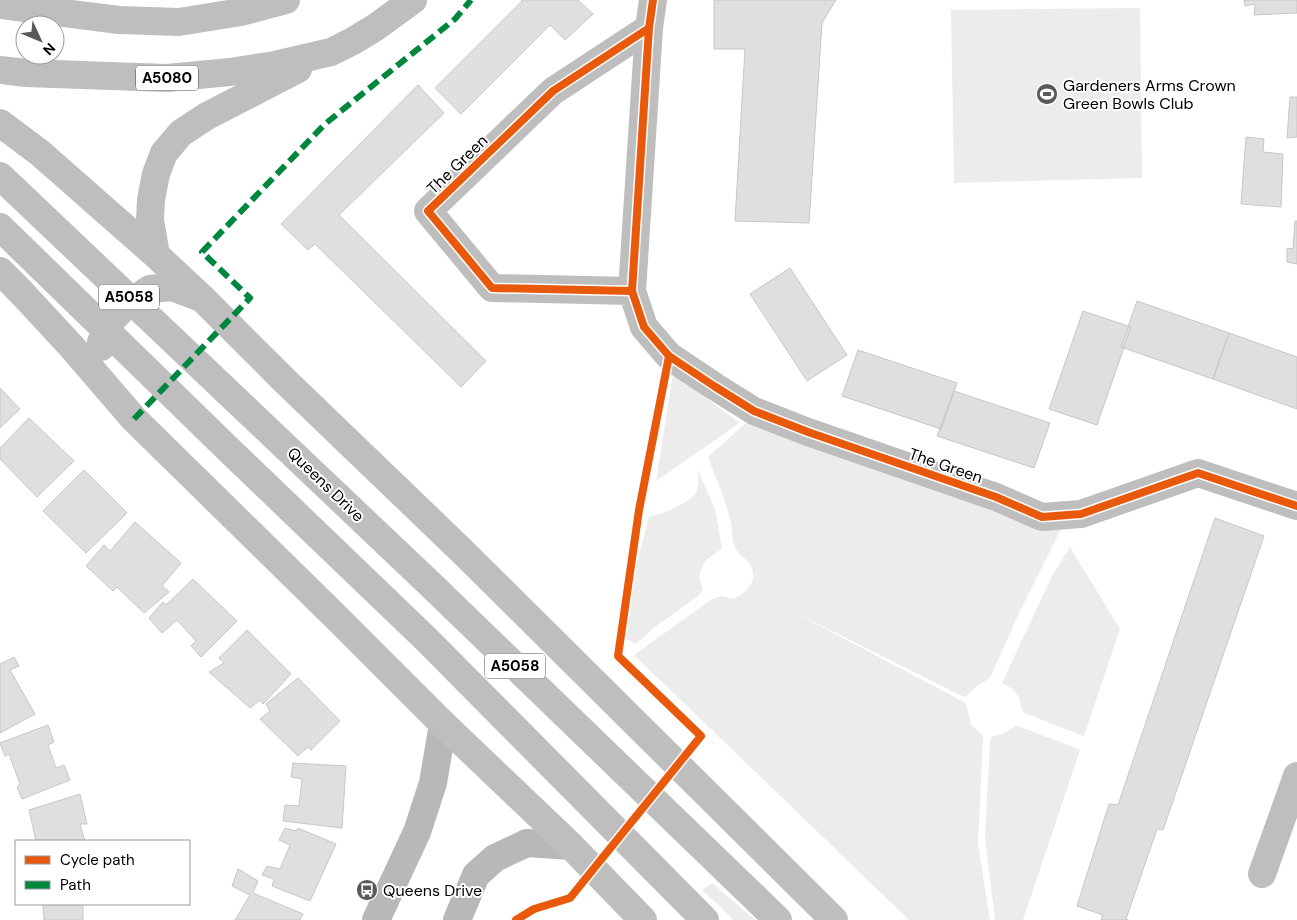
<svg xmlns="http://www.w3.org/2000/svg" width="1297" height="920" font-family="'DM Sans',sans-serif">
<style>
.green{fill:#ececec}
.building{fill:#dfdfdf;stroke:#c7c7c7}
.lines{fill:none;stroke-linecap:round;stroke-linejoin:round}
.street{stroke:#bebebe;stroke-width:28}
.secondary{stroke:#b8b8b8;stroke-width:28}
.highway{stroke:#bebebe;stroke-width:28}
.quiet{stroke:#00873e;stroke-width:6;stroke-dasharray:12 6;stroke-linecap:butt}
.cycleway-casing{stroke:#fff;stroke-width:11}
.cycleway{stroke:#e8590c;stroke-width:8}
.labels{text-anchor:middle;stroke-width:4;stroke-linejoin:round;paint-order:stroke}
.shield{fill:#fff;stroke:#4c4c4c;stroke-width:1}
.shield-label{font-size:15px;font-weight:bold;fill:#000}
.poi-label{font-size:16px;fill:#000;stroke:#fff;text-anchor:start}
.street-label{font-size:16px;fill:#000;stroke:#fff}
</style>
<rect width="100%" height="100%" fill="#fff"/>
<path class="green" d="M1140,8L1142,178L954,183L951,10Z
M673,374L740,423L656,481Z
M746,423L1061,529L1018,615L991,676C986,682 983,682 977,686C972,690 970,694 964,697L786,608L966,703L971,725L983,735L978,844L990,920H909L634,655L712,599L722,596L734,599C743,594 752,588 753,577C754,559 739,559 734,545C731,537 733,527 730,519C725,498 715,477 708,457Z
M698,470L715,509L722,548L704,562L699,577L703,590L698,596L655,627L636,644L626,639L635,569L649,517C661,514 692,503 697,490C699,485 698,476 698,470Z
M1070,547L1120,629L1084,736L1024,713C1021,709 1021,706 1020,701C1017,692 1011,687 1002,683L1051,578Z
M1016,725L1080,750L1023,920H995L985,838L990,741L992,736C1002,735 1008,732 1016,725Z
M712,883L755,920H734L702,890Z"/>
<path class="building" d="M521,0H578L593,14L565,40L550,25L461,114L435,88L522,1Z
M714,0H836L822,23L809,223L735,221L745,49H714Z
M1244,0H1297V13L1254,15L1255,4L1245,6Z
M418,85L444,113L339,215L486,361L461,387L315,244L308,250L281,224Z
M1290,97H1297V137L1287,138Z
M1246,137L1264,139L1263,152L1283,154L1281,207L1241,204Z
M1295,221H1297V264L1287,262V248L1293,249Z
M790,268L847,355L807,381L750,294Z
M1137,301L1229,333L1213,379L1121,347Z
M1083,311L1131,327L1097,425L1049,409Z
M1229,333L1297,357V409L1213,379Z
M858,350L957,383L941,429L842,396Z
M0,388L20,409L0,428Z
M954,391L1050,423L1034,468L937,436Z
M29,418L74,461L37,497L0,459V448Z
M84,470L127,513L86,553L43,511Z
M1215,518L1264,536L1163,830L1157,829L1126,919L1128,920H1101L1103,915L1077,906L1109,804L1118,805Z
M135,522L181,563L162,586L169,592L144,613L117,587L113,591L86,566L104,545L110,551Z
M193,579L237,621L201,657L191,646L196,641L177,620L162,633L149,618L163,602L166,605Z
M247,630L291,674L263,704L260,700L250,708L209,672L224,663L219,658Z
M14,657L19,666L10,670L35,714L0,733V664Z
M298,678L340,721L311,750L308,747L298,756L260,719L270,711L266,704Z
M48,725L54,742L48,745L56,768L64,765L70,780L22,799L17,787L20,784L9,754L5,756L0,743Z
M293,763L346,766L342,828L283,821L285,805L299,806L302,779L291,777Z
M80,794L87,824H80L85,841H36L29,810Z
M285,828L296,831L298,828L336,844L310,901L272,886L274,879L262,875L267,866L280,869L290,845L279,840Z
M238,869L258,881L253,893L303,914L300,920H235L250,895L232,886Z
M43,904H83V920H44Z"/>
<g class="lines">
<path class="street" d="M653,0L649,28L632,291L644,327L669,356L714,386L754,411L808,432L996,497L1042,517L1081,514L1198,473L1297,506
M632,291L492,288L428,211L553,91L649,28
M1262,874L1297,776"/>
<path class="secondary" d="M376,920L417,832L433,783L443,724
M457,920L476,875L495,858L527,843L571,846"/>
<path class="highway" d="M0,5L119,20L179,22L241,12L286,0
M0,70L26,73L167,78L230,72L275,65L331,52L353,41L376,27L413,0
M0,123L40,153L156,255L201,297L284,380L464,553L834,920
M0,176L430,584L778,920
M0,227L228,449L427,640L705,920
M156,255L150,220L151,200L156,174L164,153L181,133L207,116L298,69
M0,271L21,292L72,347L134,419L338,619L443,724L571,846L643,920
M101,347V342L111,321L126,305L150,289L172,287L198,297"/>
<path class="quiet" d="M134,419L250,298L202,252L325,124L455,19L471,0"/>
<g class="cycleway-casing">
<path id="cycleway" d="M653,0L649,28L632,291L644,327L669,356L714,386L754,411L808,432L996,497L1042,517L1081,514L1198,473L1297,506
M632,291L492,288L428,211L553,91L649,28
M516,920L534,909L570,898L701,736L618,656L639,510L669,356"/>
</g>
<use href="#cycleway" class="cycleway"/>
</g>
<defs>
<g id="stadium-disc" transform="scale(1.125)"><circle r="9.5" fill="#595959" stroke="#fff"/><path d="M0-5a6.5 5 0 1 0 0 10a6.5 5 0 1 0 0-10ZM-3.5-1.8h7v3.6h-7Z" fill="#fff"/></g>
<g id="bus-disc" transform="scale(1.125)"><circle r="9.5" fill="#595959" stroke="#fff"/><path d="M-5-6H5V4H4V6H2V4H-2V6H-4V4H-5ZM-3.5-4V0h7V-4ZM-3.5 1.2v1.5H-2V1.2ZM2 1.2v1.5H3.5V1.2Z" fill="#fff"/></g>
</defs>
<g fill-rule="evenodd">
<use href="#stadium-disc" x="1047" y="94"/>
<use href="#bus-disc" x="367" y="890"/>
</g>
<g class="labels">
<g class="shield">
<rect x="136" y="65.5" width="62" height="25" rx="4"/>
<rect x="99" y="284.5" width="60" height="25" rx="4"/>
<rect x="485" y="653.5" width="60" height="25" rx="4"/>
</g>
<g class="shield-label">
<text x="167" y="83">A5080</text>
<text x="129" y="302">A5058</text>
<text x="515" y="671">A5058</text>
</g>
<g class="poi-label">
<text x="1063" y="91">Gardeners Arms Crown<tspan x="1063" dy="18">Green Bowls Club</tspan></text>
<text x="383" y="896">Queens Drive</text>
</g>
<g class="street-label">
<text transform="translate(457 164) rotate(-44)" y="6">The Green</text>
<text transform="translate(946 465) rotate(19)" y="6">The Green</text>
<text transform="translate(326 484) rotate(44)" y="6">Queens Drive</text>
</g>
</g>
<rect x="15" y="840" width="175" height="65" fill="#ffffff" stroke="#999999"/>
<rect x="25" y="856" width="25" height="8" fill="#e8590c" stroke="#999999"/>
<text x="60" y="865" font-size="15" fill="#000000">Cycle path</text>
<rect x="25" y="881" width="25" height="8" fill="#00873e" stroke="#999999"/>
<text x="60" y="890" font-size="15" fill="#000000">Path</text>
<g transform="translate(40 40) rotate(134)"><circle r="24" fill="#ffffff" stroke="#999999"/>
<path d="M0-4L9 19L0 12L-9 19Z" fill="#595959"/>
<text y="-8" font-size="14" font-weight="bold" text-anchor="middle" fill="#000000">N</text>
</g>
</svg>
